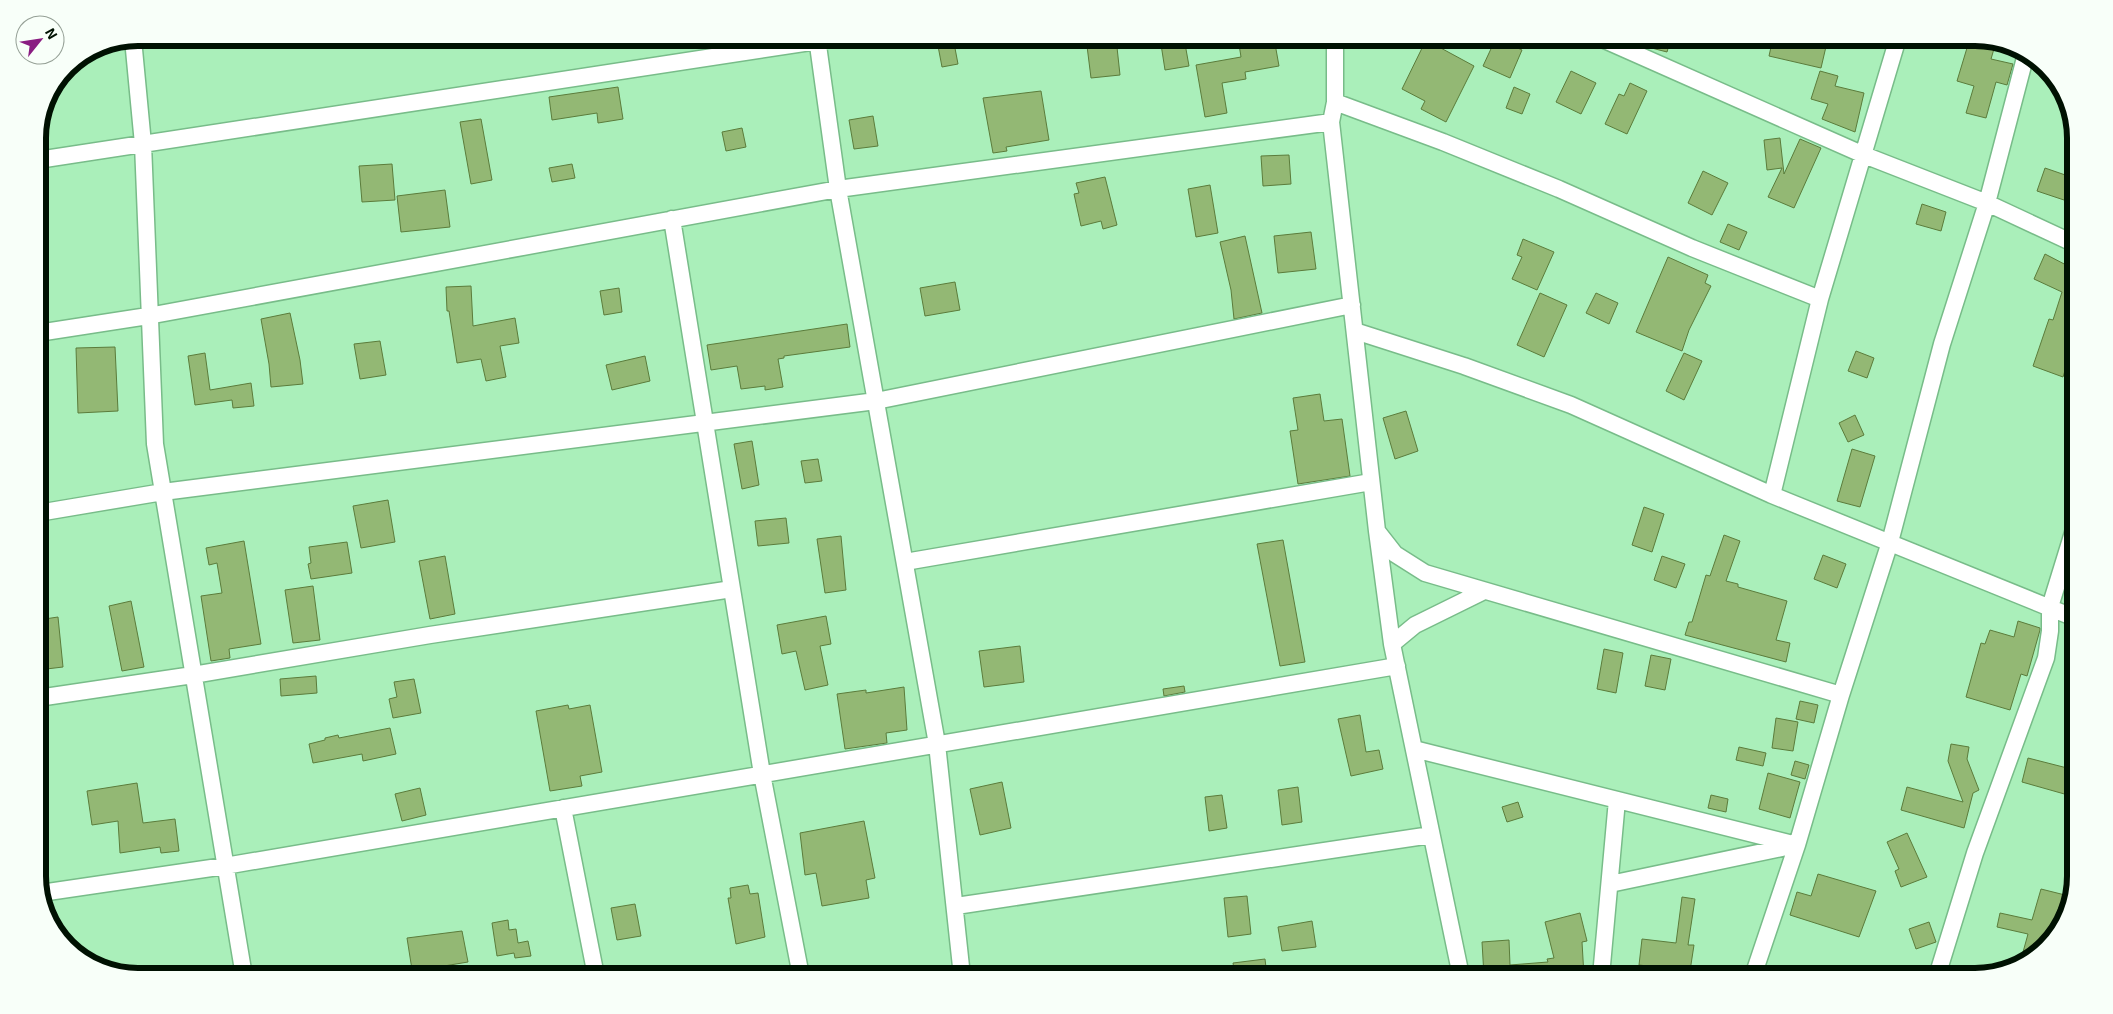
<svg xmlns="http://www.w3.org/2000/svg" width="2113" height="1014" font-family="'Exo 2',sans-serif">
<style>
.building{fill:#93b874;stroke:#5b7c3b}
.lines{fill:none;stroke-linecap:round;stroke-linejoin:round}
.minor-casing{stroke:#78bc89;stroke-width:19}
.minor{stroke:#fff;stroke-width:16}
.rim{fill:none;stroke:#001102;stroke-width:6}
</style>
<rect width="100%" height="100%" fill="#aaefba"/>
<path class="building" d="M1086,38H1116L1120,75L1091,78Z
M1160,38H1184L1189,66L1165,70Z
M1238,38H1274L1279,66L1245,72L1246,79L1222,83L1227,113L1205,117L1196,65L1241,57Z
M1496,38L1522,50L1510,78L1483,66Z
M1629,38H1671L1667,52L1640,45L1629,40Z
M1773,38H1828L1821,68L1769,56Z
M1970,38L1996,42L1991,59L2013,64L2007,85L1996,82L1986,118L1966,113L1974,86L1957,81Z
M1426,40L1474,66L1446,122L1421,109L1425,101L1402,89Z
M954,43L958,64L942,67L938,46Z
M1571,71L1596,83L1581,114L1556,102Z
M1820,71L1838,76L1835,86L1864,93L1855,132L1822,119L1828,104L1811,99Z
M1630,83L1647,91L1627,134L1605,124L1619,94L1624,96Z
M618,87L623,119L598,123L597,113L552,120L549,97Z
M1514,87L1530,94L1522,114L1506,108Z
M1041,91L1049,140L1006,147L1007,151L993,153L983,98Z
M873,116L878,146L854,149L849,120Z
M481,119L492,180L471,184L460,122Z
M742,128L746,147L726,151L722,132Z
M1780,138L1784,174L1800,139L1821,148L1794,208L1768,197L1782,168L1767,170L1764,140Z
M1289,155L1291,184L1263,186L1261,156Z
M392,164L395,200L362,202L359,166Z
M572,164L575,178L552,182L549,168Z
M2045,168L2074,178L2067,201L2037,191Z
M1703,171L1728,183L1712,215L1688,203Z
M1105,177L1117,225L1103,229L1101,221L1081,226L1074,194L1079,193L1076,183Z
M1210,185L1218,233L1196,237L1188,189Z
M445,190L450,227L401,232L397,196Z
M1922,204L1946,212L1941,231L1916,224Z
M1728,224L1747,232L1739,250L1720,242Z
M1311,232L1316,269L1278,273L1274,236Z
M1245,236L1262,313L1234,319L1231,290L1220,242Z
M1523,239L1554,252L1537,290L1512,279L1522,257L1517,255Z
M2045,254L2070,267L2073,259L2075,260V338L2063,377L2033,366L2049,319L2053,320L2062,292L2034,279Z
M1668,257L1708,275L1705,283L1711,286L1689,330L1682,351L1636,332Z
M955,282L960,310L925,316L920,288Z
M471,286L473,326L515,318L519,343L500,346L506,377L486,381L481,359L457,363L449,311H447L446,287Z
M619,288L622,312L604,315L600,291Z
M1540,293L1567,305L1544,357L1517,345Z
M1596,293L1618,303L1609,324L1586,313Z
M290,313L300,360L303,384L271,387L269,364L261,319Z
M847,324L850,347L784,356V358L778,359L783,387L765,390V386L741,389L737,366L711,370L707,345Z
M380,341L386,375L360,379L354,344Z
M115,347L118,411L78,413L76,348Z
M1856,351L1874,358L1867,378L1848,371Z
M205,353L210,390L251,383L254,406L233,408L232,400L195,405L188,356Z
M1684,353L1702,361L1684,400L1666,391Z
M645,356L650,381L612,390L606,365Z
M1320,394L1324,421L1342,419L1350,476L1298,484L1290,431L1298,430L1293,398Z
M1406,411L1418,451L1395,459L1383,418Z
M1855,415L1864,435L1848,442L1839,423Z
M752,441L759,485L742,489L734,444Z
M1852,449L1875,456L1860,507L1837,501Z
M818,459L822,481L805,483L801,461Z
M388,500L395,542L361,548L353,506Z
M1644,507L1664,514L1652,552L1632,545Z
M786,518L789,543L758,546L755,521Z
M1724,535L1740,541L1726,581L1738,584V587L1787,601L1776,640L1790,643L1786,662L1685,635L1689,622H1692L1706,575L1710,576Z
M841,536L846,590L825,593L817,539Z
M1283,540L1305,662L1280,666L1257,544Z
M244,541L261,644L229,649L230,658L211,661L201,596L222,593L217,563L209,565L206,548Z
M347,542L352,573L311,579L308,564L311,563L309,547Z
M1823,555L1846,564L1837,588L1814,579Z
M445,556L455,614L430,619L419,561Z
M1662,556L1685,564L1676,588L1654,580Z
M313,586L320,640L293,643L285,590Z
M131,601L144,667L122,671L109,606Z
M826,616L831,644L820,646L828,685L805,690L796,651L782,654L777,625Z
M58,617L63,667L38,670V620Z
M2018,621L2040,628V630L2027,676L2021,674L2010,710L1966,697L1981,643L1985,644L1990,630L2014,637Z
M1020,646L1024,682L984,687L979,651Z
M1604,649L1623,653L1616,693L1597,689Z
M1651,655L1671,659L1665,690L1645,686Z
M316,676L317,693L281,696L280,679Z
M414,679L421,713L393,718L389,699L397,697L394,682Z
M1184,686L1185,692L1164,696L1163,689Z
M904,687L907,730L886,733L887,743L845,749L837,694L866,690V693Z
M1800,701L1818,705L1814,723L1796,719Z
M568,705L569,709L590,705L602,772L580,776L582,786L550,791L536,711Z
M1360,715L1366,752L1379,750L1383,769L1351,776L1338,719Z
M1776,718L1798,722L1793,751L1772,748Z
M390,728L396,754L363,761L362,754L313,763L309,744L325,740V738L338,735L339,738Z
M1951,744L1969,747L1967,759L1979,790L1973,793L1964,828L1901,810L1907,787L1963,802L1948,761Z
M1739,747L1766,753L1763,766L1736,760Z
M2028,758L2075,770V797L2022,782Z
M1795,761L1809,765L1805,779L1791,775Z
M1768,773L1800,782L1790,818L1759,809Z
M1002,782L1011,828L980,835L970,789Z
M137,783L143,823L175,819L179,851L161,853L160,847L120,853L118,821L92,825L87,791Z
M1298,787L1302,822L1282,825L1278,790Z
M420,788L426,815L402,821L395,794Z
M1222,795L1227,828L1209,831L1205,797Z
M1711,795L1728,799L1726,812L1708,808Z
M1518,802L1523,817L1507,822L1502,807Z
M864,821L875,878L866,880L869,898L822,906L816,873L805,875L800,833Z
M1907,833L1927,877L1901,887L1895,871L1899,869L1887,842Z
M1818,874L1876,891L1859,937L1790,915L1797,892L1811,896Z
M748,885L750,894L758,893L765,937L736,944L728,898H731L730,888Z
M2041,889L2065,895L2061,908L2059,907L2049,939L2030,960L2020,963L2028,934L1997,927L2000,913L2032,920Z
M1247,896L1251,934L1228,937L1224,898Z
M1682,897L1695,899L1688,945H1694L1690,971L1639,965L1642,939L1676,943Z
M635,904L641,936L617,940L611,908Z
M1580,913L1587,941L1582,942L1584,976H1484L1482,942L1509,940L1510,965L1548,962L1547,959L1554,958L1545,922Z
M508,920L509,930L516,929L518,943L528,941L531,956L515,958L514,953L497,956L492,923Z
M1312,921L1316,947L1282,951L1278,927Z
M1929,922L1936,942L1916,949L1909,929Z
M462,931L468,962L438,967L440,976H413L407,938Z
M1265,959L1267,976H1235L1233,963Z"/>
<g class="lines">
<g class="minor-casing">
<path id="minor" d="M817,38L838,189L937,744L962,976
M1335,38V102L1331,122L1377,531L1392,644L1461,976
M1600,38L1864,155L1987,203L2075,244
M133,39L143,144L155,444L244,976
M1335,102L1443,142L1559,189L1692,248L1820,299
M38,160L837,38
M672,219L762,774L801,976
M1355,331L1464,366L1571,405L1772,495L2075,618
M38,333L148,316L838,189L1331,122
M1772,495L1820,299L1898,38
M38,513L163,492L876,401L1352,305
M1377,531L1395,554L1425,573L1841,695
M905,562L1371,482
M1392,644L1415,625L1484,591
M38,698L193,675L430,635L732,589
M1414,749L1797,845
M563,808L596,976
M1610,884L1791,846
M41,893L225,866L1397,666
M956,906L1431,835
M1601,976L1617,800
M1753,976L1797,845L1841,695L1890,542L1942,344L1987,203L2026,54
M1937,976L1975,853L2046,658L2050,631V607L2075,526"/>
</g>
<use href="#minor" class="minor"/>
</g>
<path d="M0 0H2113V1014H0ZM138 46H1975A92 92 0 0 1 2067 138V876A92 92 0 0 1 1975 968H138A92 92 0 0 1 46 876V138A92 92 0 0 1 138 46Z" fill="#f8fff9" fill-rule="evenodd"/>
<path class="rim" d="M138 46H1975A92 92 0 0 1 2067 138V876A92 92 0 0 1 1975 968H138A92 92 0 0 1 46 876V138A92 92 0 0 1 138 46Z"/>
<g transform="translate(40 40) rotate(60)"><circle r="24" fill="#f8fff9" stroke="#95a096"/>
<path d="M0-4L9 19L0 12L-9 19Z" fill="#8a1d82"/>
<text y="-8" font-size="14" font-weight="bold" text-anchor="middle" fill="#001102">N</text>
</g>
</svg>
